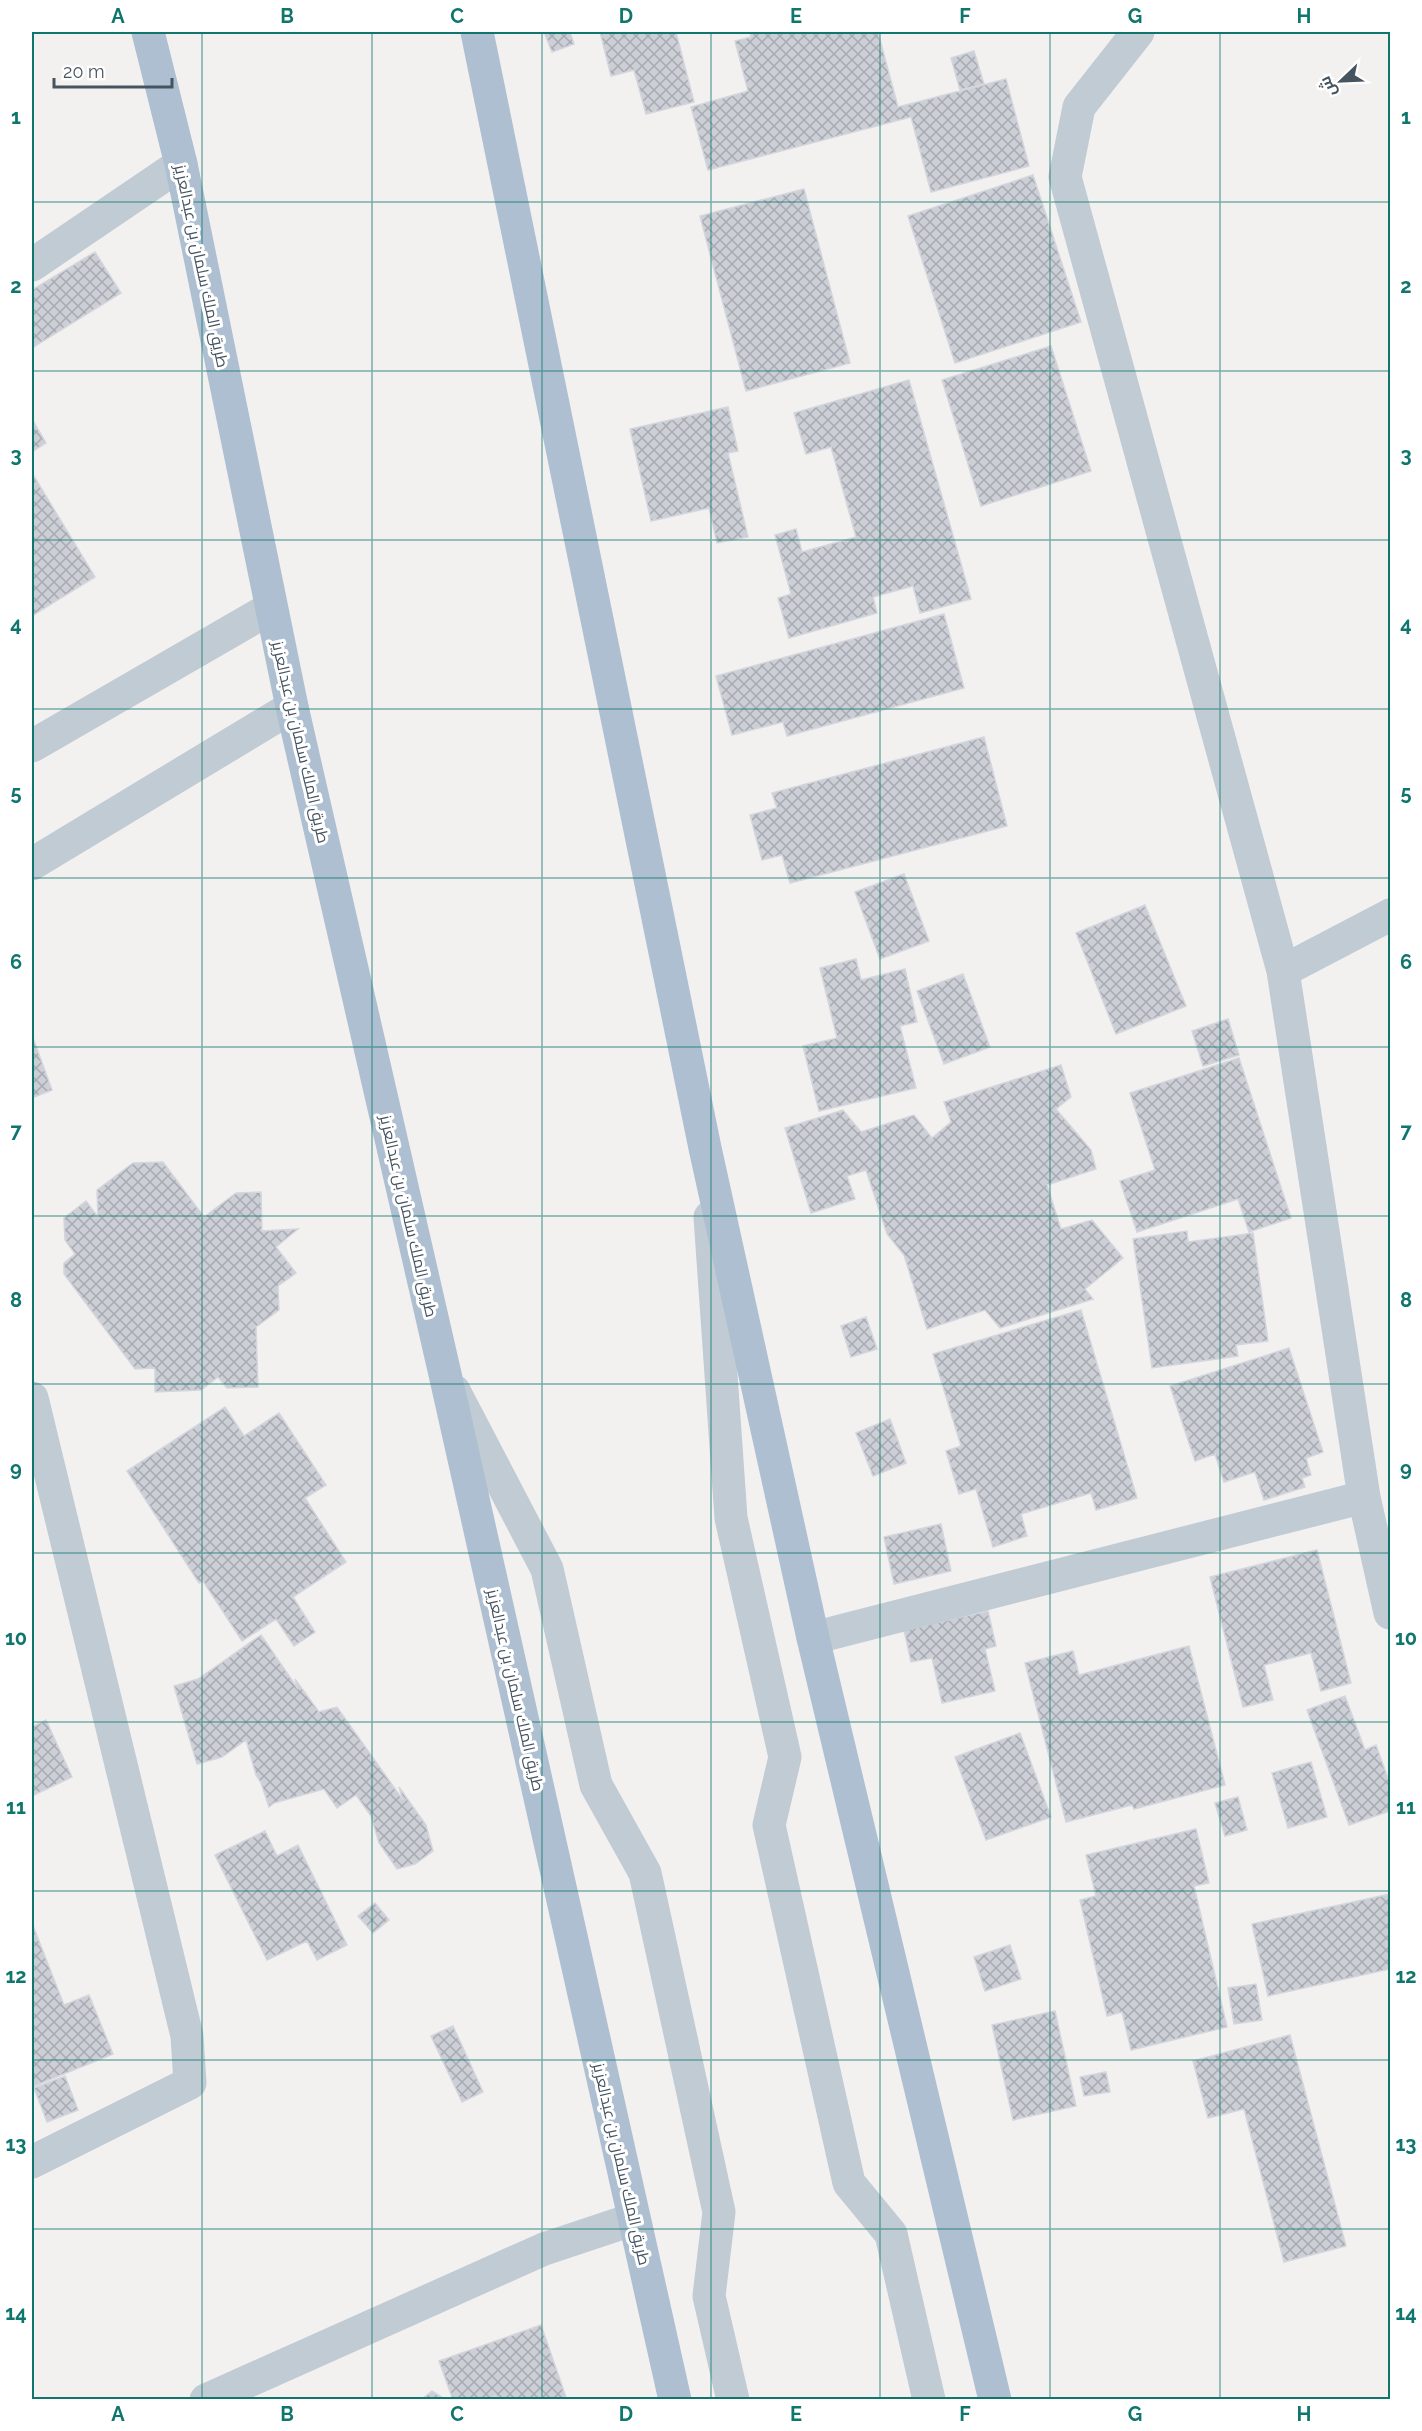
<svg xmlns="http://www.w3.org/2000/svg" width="1422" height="2431" font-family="Raleway,Cairo,sans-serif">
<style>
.building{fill:url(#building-cross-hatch);stroke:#d4d6dd;stroke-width:1.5}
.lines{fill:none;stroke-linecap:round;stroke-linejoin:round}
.minor{stroke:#c0cbd4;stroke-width:33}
.major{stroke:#aebfd2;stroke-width:33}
.grid{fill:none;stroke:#0f766e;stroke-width:1.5;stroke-opacity:0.55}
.labels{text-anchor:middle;stroke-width:6;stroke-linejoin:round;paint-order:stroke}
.street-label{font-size:16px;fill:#465460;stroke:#fff}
.neatline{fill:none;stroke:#0f766e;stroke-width:2}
.grid-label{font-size:20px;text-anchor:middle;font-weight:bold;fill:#0f766e}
</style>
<defs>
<pattern id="building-cross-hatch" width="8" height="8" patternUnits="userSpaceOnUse" patternTransform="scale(1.5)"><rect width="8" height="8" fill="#cccfd6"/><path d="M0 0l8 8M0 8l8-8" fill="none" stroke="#a7abb1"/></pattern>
</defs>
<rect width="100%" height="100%" fill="#f3f0f0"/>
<path class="building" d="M544,32H570L574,44L552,52Z
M600,32H676L694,102L646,114L634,70L611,76Z
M750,32H878L898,107L1006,79L1029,166L931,192L911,117L708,170L691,107L748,91L735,41L751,37Z
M974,51L984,84L960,90L951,58Z
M1033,175L1081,322L955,363L908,216Z
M804,189L850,363L746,391L700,216Z
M95,252L121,293L32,348V290Z
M1051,346L1091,471L981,506L942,380Z
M909,380L971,599L920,613L913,586L873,597L877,613L789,638L778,598L791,594L775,535L796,529L802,552L856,537L831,447L806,454L794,413Z
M728,407L738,451L728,453L748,537L717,543L709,508L651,521L630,429Z
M32,419L46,443L32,452Z
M32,473L95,577L32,616Z
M944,614L964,688L787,736L783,722L732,735L716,676Z
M984,737L1007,826L790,883L782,855L762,860L750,815L777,808L772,793Z
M904,874L929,941L880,959L855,892Z
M1145,905L1186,1006L1116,1034L1076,933Z
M856,959L861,980L905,969L917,1022L900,1026L916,1088L819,1111L803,1046L837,1038L820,968Z
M963,974L990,1047L944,1064L917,991Z
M1228,1019L1239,1055L1203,1066L1192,1031Z
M32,1035L52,1090L32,1098Z
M1239,1058L1291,1218L1249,1232L1238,1199L1137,1232L1120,1181L1155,1170L1130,1093Z
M1061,1065L1071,1097L1056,1109L1091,1150L1096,1169L1047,1185L1061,1229L1092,1220L1123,1258L1085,1289L1093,1299L1000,1328L985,1310L927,1329L904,1255L887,1234L866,1170L847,1176L855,1199L811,1213L785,1128L843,1110L861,1132L914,1115L932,1138L951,1122L944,1102Z
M163,1162L204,1217L236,1193L261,1192L262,1231L298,1229L276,1247L296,1273L278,1286L279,1310L256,1327L258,1387L227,1388L218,1377L201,1390L155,1392V1368L135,1369L64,1274V1263L75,1254L65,1240L64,1218L86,1201L98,1217L97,1190L133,1163Z
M1187,1231L1188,1242L1253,1233L1268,1341L1236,1345L1238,1356L1152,1368L1133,1239Z
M1081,1310L1137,1498L1096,1510L1091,1493L1021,1514L1027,1536L993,1547L976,1489L959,1494L946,1451L961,1446L933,1354Z
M866,1317L877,1349L851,1357L841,1326Z
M1289,1348L1323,1452L1306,1458L1311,1475L1302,1478L1305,1487L1264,1500L1255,1472L1224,1482L1215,1454L1195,1461L1170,1386Z
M225,1407L244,1436L279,1413L326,1485L305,1498L346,1562L293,1597L315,1632L294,1646L276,1619L242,1641L203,1581L199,1583L127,1471Z
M890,1419L906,1463L873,1476L856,1433Z
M941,1524L951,1571L894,1584L884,1537Z
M1317,1550L1351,1683L1321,1691L1311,1653L1264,1665L1273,1700L1243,1707L1210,1577Z
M988,1611L996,1646L985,1649L995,1691L942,1703L932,1658L911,1662L904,1630Z
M261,1635L298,1689L295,1679L319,1712L337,1707L403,1800L399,1787L426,1825L433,1851L415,1864L397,1869L379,1843L371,1816L356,1795L337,1808L324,1789L274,1803L269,1807L261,1783L256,1775L246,1740L222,1757L197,1764L174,1686L198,1679Z
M1189,1646L1225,1785L1134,1809L1132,1805L1066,1822L1025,1663L1073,1651L1079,1675Z
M1345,1696L1365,1750L1376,1745L1390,1784V1811L1349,1825L1307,1710Z
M46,1720L72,1777L32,1796V1727Z
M1020,1733L1051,1817L986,1840L955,1757Z
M1311,1762L1327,1817L1288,1828L1272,1773Z
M1238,1797L1247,1830L1225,1836L1215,1803Z
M1196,1829L1209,1883L1194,1886L1227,2027L1131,2050L1122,2012L1107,2016L1080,1900L1096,1896L1086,1855Z
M265,1831L277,1856L298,1845L347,1945L317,1960L307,1941L267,1960L215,1855Z
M1390,1894V1969L1268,1996L1252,1924Z
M375,1903L389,1920L373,1933L358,1916Z
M32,1923L64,2005L89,1995L113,2054L32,2087Z
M1010,1945L1021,1979L985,1991L974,1957Z
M1256,1984L1262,2020L1234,2024L1228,1988Z
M1055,2011L1076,2106L1013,2120L992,2025Z
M453,2026L483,2092L462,2102L431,2036Z
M1290,2035L1346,2246L1284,2262L1244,2109L1208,2118L1193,2061Z
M1106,2072L1110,2092L1084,2096L1080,2077Z
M65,2076L78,2110L47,2122L34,2088Z
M541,2325L567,2400H497L496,2395L489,2400H453L439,2361Z
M432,2391L446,2400H421Z"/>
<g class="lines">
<path class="minor" d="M1138,32L1079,107L1065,177L1283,971L1364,1497L1390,1613
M32,265L181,164
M32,746L271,608
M32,864L292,707
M1283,971L1390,915
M710,1217L731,1518L785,1757L769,1825L849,2183L891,2234L929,2400
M454,1391L547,1569L596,1785L645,1873L719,2212L709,2296L733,2400
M32,1398L187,2036L190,2083L32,2162
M813,1638L1364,1497
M206,2400L544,2249L634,2219"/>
<path class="major" d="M148,32L181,164L292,707L445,1374L675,2400
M477,32L705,1148L813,1638L995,2400"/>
</g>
<path class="grid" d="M202,32V2400M372,32V2400M542,32V2400M711,32V2400M880,32V2400M1050,32V2400M1220,32V2400M32,202H1390M32,371H1390M32,540H1390M32,709H1390M32,878H1390M32,1047H1390M32,1216H1390M32,1384H1390M32,1553H1390M32,1722H1390M32,1891H1390M32,2060H1390M32,2229H1390"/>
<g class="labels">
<g class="street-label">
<text transform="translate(202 266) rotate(78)" y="6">طريق الملك سلمان بن عبدالعزيز</text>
<text transform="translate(301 742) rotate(77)" y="6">طريق الملك سلمان بن عبدالعزيز</text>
<text transform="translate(409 1216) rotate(77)" y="6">طريق الملك سلمان بن عبدالعزيز</text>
<text transform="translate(516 1690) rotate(77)" y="6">طريق الملك سلمان بن عبدالعزيز</text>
<text transform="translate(622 2164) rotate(77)" y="6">طريق الملك سلمان بن عبدالعزيز</text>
</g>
</g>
<rect width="1422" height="2431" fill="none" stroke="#ffffff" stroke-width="66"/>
<g transform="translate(1341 81) rotate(247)" stroke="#ffffff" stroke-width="4.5" paint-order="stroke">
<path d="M0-4.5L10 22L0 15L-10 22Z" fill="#465460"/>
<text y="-9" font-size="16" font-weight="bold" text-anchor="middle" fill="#465460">ش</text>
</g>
<path d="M54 78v9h118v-9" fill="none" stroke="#465460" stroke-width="3"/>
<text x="63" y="78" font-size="18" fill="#465460" stroke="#ffffff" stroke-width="4.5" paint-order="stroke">20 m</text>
<rect x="33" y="33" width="1356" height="2365" class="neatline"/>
<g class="grid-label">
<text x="118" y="23">A</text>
<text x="287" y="23">B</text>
<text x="457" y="23">C</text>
<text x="626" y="23">D</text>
<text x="796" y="23">E</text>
<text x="965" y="23">F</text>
<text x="1135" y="23">G</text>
<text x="1304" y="23">H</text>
<text x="16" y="124">1</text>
<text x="1406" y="124">1</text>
<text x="16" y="293">2</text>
<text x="1406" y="293">2</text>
<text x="16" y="462">3</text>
<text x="1406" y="462">3</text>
<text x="16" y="631">4</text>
<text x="1406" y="631">4</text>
<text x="16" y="800">5</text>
<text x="1406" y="800">5</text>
<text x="16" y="969">6</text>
<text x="1406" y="969">6</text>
<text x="16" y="1138">7</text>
<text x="1406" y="1138">7</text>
<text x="16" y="1307">8</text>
<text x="1406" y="1307">8</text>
<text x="16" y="1476">9</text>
<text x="1406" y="1476">9</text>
<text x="16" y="1645">10</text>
<text x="1406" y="1645">10</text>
<text x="16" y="1814">11</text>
<text x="1406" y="1814">11</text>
<text x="16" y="1983">12</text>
<text x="1406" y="1983">12</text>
<text x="16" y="2151">13</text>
<text x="1406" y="2151">13</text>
<text x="16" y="2320">14</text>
<text x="1406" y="2320">14</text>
<text x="118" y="2421">A</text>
<text x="287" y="2421">B</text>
<text x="457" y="2421">C</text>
<text x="626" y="2421">D</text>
<text x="796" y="2421">E</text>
<text x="965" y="2421">F</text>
<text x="1135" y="2421">G</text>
<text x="1304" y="2421">H</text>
</g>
</svg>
